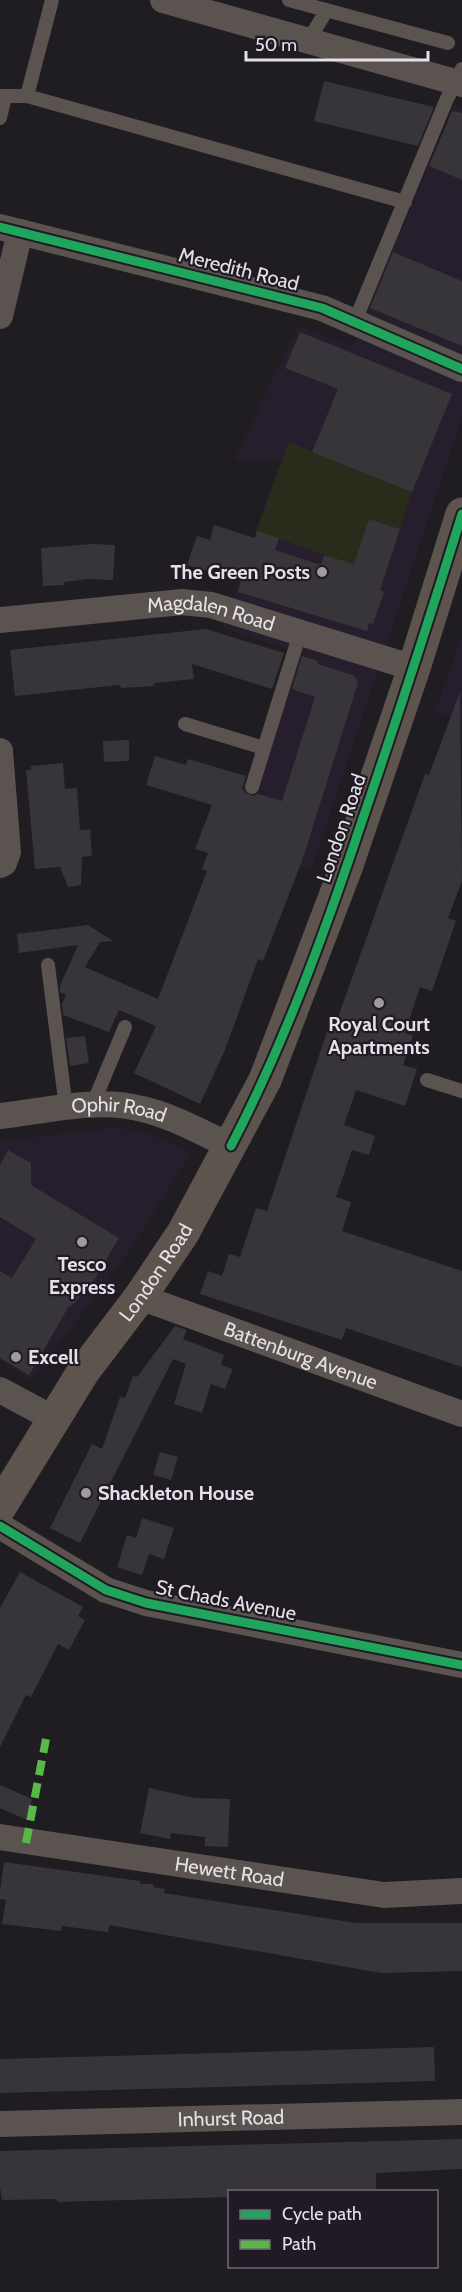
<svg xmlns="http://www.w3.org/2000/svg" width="462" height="2292" font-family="Cabin,sans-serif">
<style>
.built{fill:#261e2c}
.green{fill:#292b1b}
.building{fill:#38353a}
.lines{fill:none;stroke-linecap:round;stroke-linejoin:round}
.service{stroke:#5a534f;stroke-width:14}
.minor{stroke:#5a534f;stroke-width:26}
.primary{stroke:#5e544e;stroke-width:33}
.quiet{stroke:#58b947;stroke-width:8;stroke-dasharray:15 8;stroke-linecap:butt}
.cycleway-casing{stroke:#201a24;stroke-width:13}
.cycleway{stroke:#20a55d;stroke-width:9}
.poi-dot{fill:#9f9ba2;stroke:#201a24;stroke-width:2}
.labels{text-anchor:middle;stroke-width:4.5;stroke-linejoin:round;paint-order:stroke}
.street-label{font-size:20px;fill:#e4e0e7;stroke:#201a24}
.poi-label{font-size:20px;font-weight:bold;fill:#e4e0e7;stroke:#201a24}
</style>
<rect width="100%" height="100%" fill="#1f1c22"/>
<path class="built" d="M454,105L462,108V418L311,869L227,837L289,650L222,628L280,461L234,460L298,326L352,346Z
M462,635V718L435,713Z
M111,1128L140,1130L191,1152L132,1247L32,1380L0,1361V1141Z"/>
<path class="green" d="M289,442L412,492L400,529L369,519L354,565L256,531Z"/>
<path class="building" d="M324,81L434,107L418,146L314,121Z
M452,111L462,113V180L429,166Z
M393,252L462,281V346L370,308Z
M300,332L452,394L412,492L312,452L338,389L285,368Z
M369,519L400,529L380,590L384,592L373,624L369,623L367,631L238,592L241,581L187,565L197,536L210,540L214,525L255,538L257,531L279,538L275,550L321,565L324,555L354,564Z
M92,544L115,545L113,580L88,579L64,582V585L43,586L41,548Z
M206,629L284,653L272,689L192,664L194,679L154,683V686L122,688L119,685L15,696L10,650Z
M302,656L318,661V664L355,676L358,683L302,861L263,961L258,959L225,1050L200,1104L134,1073L156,1026L119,1010L109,1032L63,1015L62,1004L66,995L60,992V986L78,945L19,953L17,934L88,925L113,941L100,942L85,967L158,999L207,871L202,869L208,853L195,849L212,805L146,785L155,756L186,765L188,759L246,776L242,789L246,793L253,796L258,794L282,801L315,697L292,689Z
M460,692L462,881L448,918L456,921L432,991L420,987L405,1033L413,1036L403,1065L417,1069L405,1106L356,1090L344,1125L375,1136L369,1155L352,1150L336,1197L351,1202L342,1231L462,1271V1367L346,1328L342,1340L200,1294L208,1271L222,1276L229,1254L240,1257L256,1208L267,1211L327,1032L332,1034L425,774L429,775Z
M129,740V761L104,762L103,741Z
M63,763L65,789L77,788L80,830L90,829L92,856L82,857L81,885L68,887L60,867L35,869L26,770H31V766Z
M85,1036L89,1063L70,1066L66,1038Z
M8,1150L31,1163V1185L119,1238L94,1280L71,1307L69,1306L29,1375L0,1358V1271L12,1278L36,1239L0,1217V1165Z
M175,1326L187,1330L183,1339L224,1355L221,1365L233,1369L225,1389L211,1384L202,1413L174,1404L186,1364L173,1359L80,1543L50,1528L92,1444L102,1449L120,1397L125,1398L133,1376L137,1377Z
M160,1452L178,1457L171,1480L153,1475Z
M142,1518L174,1528L164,1559L149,1554L142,1575L117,1567L127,1535L136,1538Z
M20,1572L83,1607L78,1616L85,1620L69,1650L58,1644L31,1697L26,1695L0,1747V1608Z
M0,1785L32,1799L27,1820L0,1808Z
M149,1788L195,1798L230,1799L228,1847L205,1846V1837L171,1833L170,1839L140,1833Z
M4,1862L140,1881V1884H153V1887L165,1889L164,1893L356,1923H462V1971L381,1973L109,1925L108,1932L62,1926L61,1931L2,1924L6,1900L0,1899V1891Z
M434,2047L435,2081L0,2093V2059Z
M462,2139V2169L376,2173V2192H230V2197L57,2202V2199L2,2200L0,2187V2151Z"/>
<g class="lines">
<path class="service" d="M289,0L448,43
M309,39L327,10
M0,96H27L405,202
M27,96L52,0
M0,118L5,97
M355,321L446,101L462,69
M185,724L264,748
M252,787L300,633
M48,965L66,1108
M427,1080L462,1091
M92,1106L125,1027"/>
<g class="minor">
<path d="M163,0L462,84"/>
<path d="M0,227L322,308L462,369"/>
<path d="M0,316L20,232"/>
<path id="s1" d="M0,620L182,602L211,605L414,668"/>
<path d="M0,751L8,852L4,863L0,865"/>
<path id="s2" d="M0,1116C45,1111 97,1097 142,1109C173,1116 202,1133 231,1146"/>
<path id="s3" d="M140,1297L462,1414"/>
<path d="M0,1390L52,1418"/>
<path d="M0,1526L106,1590L146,1603L462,1665"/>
<path id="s4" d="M0,1837L384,1895L462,1891"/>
<path id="s5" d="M0,2124L462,2112"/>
</g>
<path class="primary" id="s6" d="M0,1507L83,1372L140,1297L183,1233L265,1080L347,865L414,668L462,514"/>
<path class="quiet" d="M26,1843L46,1739"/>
<g class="cycleway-casing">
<path id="cycleway" d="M0,227L322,308L462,369
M231,1146C285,1042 325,932 362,821C397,719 430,617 462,514
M0,1526L106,1590L146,1603L462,1665"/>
</g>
<use href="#cycleway" class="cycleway"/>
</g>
<g class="poi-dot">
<circle cx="322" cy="572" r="6"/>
<circle cx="379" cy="1003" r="6"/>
<circle cx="82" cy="1242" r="6"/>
<circle cx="16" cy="1357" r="6"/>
<circle cx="86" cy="1493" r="6"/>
</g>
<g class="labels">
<g class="street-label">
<text transform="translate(239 269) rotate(14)" y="7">Meredith Road</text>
<text dy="7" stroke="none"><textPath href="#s1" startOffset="213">Magdalen Road</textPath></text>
<text transform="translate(341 828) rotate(-71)" y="7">London Road</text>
<text dy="7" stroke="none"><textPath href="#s2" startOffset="120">Ophir Road</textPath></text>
<text dy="7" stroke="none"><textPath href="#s6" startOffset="282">London Road</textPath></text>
<text dy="7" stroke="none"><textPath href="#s3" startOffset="171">Battenburg Avenue</textPath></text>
<text transform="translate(226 1600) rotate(11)" y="7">St Chads Avenue</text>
<text dy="7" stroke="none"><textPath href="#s4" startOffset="232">Hewett Road</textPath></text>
<text dy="7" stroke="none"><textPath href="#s5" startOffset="231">Inhurst Road</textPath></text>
</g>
<g class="poi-label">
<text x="310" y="579" text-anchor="end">The Green Posts</text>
<text x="379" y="1031">Royal Court<tspan x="379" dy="23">Apartments</tspan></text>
<text x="82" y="1271">Tesco<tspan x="82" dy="23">Express</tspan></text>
<text x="28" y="1364" text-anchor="start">Excell</text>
<text x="98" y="1500" text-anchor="start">Shackleton House</text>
</g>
</g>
<rect x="228" y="2190" width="210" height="78" fill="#201a24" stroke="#6e6972" stroke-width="1.5"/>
<rect x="240" y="2210" width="30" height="9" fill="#20a55d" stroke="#6e6972" stroke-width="1.5"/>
<text x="282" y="2220" font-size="18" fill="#e4e0e7">Cycle path</text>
<rect x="240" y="2240" width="30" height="9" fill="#58b947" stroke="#6e6972" stroke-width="1.5"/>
<text x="282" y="2250" font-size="18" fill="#e4e0e7">Path</text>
<path d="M246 51v9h182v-9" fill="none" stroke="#e4e0e7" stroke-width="3"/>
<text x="255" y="51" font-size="18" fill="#e4e0e7" stroke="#201a24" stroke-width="4.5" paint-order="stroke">50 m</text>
</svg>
